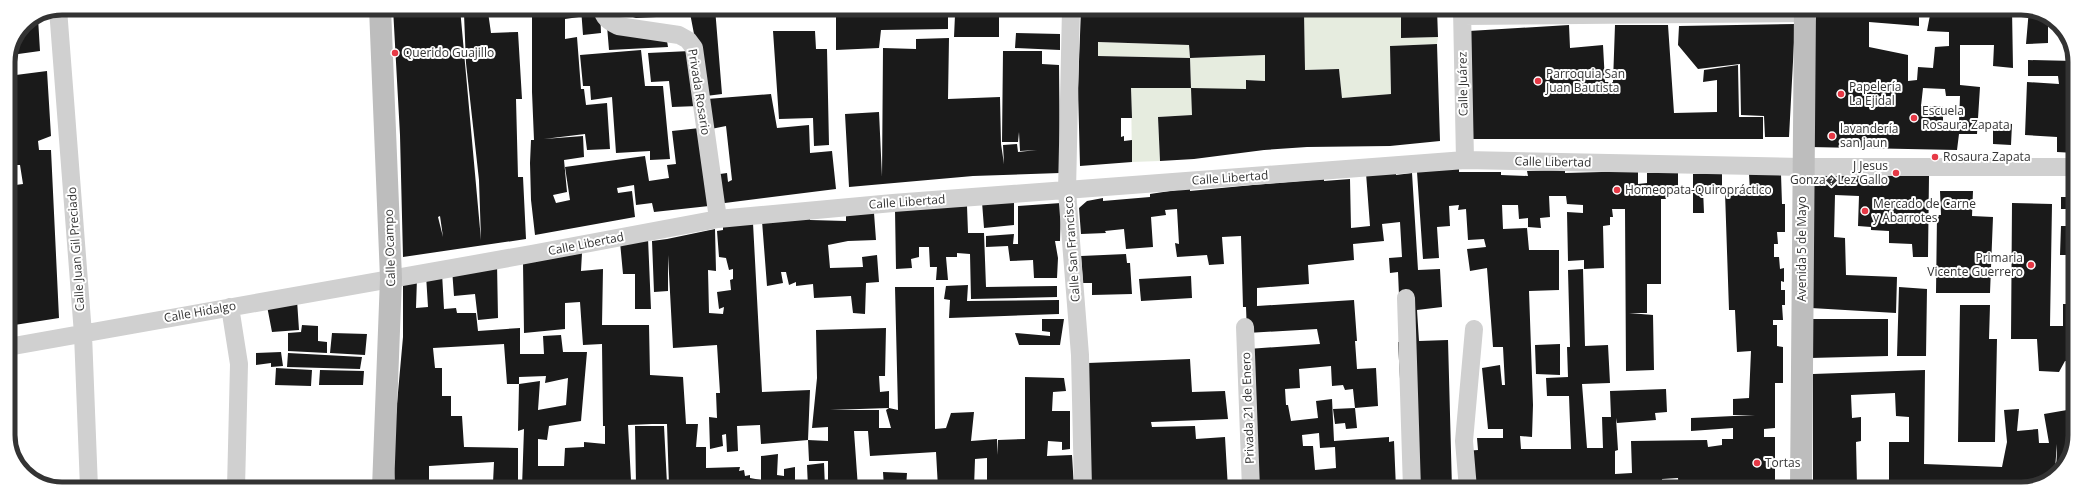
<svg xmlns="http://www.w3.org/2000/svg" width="2083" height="497" font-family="'Open Sans',sans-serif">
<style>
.green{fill:#e6ecdf}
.building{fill:#1a1a1a;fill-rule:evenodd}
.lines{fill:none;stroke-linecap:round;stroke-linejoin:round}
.street{stroke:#d0d0d0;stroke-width:18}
.secondary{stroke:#bdbdbd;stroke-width:22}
.poi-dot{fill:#e63946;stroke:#fff;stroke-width:1.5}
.labels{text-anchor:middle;stroke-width:4;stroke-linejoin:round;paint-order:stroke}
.poi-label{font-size:12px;fill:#333;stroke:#fff;text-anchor:start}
.street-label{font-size:12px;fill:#333;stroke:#fff}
.rim{fill:none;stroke:#333;stroke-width:5}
</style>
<rect width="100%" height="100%" fill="#fff"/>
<path class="green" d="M1377,9H1401L1402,38L1438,37L1437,44L1390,46L1391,94L1342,98L1339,69L1305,70L1304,12L1367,11Z
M1098,42L1189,45L1190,58L1265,55V81L1246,80V89H1228L1192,115L1158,117L1160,161L1132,162L1131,88H1191L1190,58L1098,56Z"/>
<path class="building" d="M393,8H460L481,240L479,180L466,63L464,14L488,12L491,33L518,32L522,99H516L518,177H523L526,239L403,257L400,135ZM440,216L443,237L438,217Z
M490,8H506V9L490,11Z
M532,8H578L579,17L565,19V39L577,37L581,89H584L586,105L607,103L610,149L587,150L585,134L544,139L583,136L584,157L564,160L567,192L553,195L556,203L570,200L565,167L645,156L649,181L669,178L667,165L676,164L672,131L700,128L709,206L654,212L652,203L636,205L634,185L617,188L618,193L632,191L635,217L535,235L531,200L530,163L531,140H534L532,92Z
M581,8H600L601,33L583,35Z
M614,8H676L677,16L636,18L614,11Z
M689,8H715L722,94L706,96Z
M836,8H948V29L881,30L879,48L836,50Z
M973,8L1033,9V14L973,12Z
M1038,9H1061V16L1038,15Z
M1081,9H1374L1367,11L1304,12L1305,70L1339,69L1342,98L1391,94L1390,46L1437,44L1440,141L1390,146L1307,147L1264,150L1194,159L1160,161L1158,117L1192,115L1191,88H1131L1132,118H1121V137L1124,136V141L1132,140V162L1080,166L1078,88ZM1098,42L1189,45L1190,58L1265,55V81L1246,80V89L1191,88L1190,58L1098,56Z
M1401,9H1437L1438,37L1401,38Z
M1818,9H2012L2013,68L1993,66L1994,45H1960V85L1980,87L1977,134H1959L1957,150L1810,147L1814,25ZM1919,15H1930L1927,31L1949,32V46L1935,47L1933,68L1918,67L1917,80L1908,81V55L1869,47V22L1919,26ZM1923,88L1945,89L1946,96H1960L1959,122L1943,121V106H1921Z
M2029,9L2048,19V43L2026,44Z
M955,15H999V37H954Z
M38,18L40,51L11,55L24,24Z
M1795,24L1789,137H1765L1764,116L1741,115L1740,64L1698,69L1678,45L1679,26Z
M1569,25L1570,48L1603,45L1605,82H1613L1615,25H1668L1674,113L1717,112V80L1703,82L1704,70L1738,65L1739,117H1763V139H1471L1469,31Z
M607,26L666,35L668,47L609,50Z
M773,31H815L816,49H827L829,145L814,146L813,118L779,119Z
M1016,33L1060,34V50L1015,48Z
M949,38L948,99L1000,97L1001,144L1004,164L1003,145L1017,144L1018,152L1037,150L1020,151L1019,132L1018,142H1002L1003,51H1042V64L1059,65L1060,173L973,176L849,187L845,114L879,112L882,177L883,48L916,49V39Z
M641,50L645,86H663L670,159L650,160V151L616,153L612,97L591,100L590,86H583L580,55Z
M690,51L698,106L672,107L669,81L651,82L648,53Z
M2028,60L2075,61V153L2057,152V137L2025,135L2027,82L2059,84L2058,76H2028Z
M47,71L51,136L38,141L39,150H51L59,318L8,326V186L23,184L20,165H17L14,144H8V76Z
M771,94L777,128L809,125L810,153L832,151L836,189L717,204L713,175L727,173L728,182L732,180L726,126L711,129L707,99Z
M1993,122L2012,124L2011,145L1993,144Z
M1459,168V172H1501V175L1528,176L1527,171L1565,170V178V173L1638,171V184L1647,183V173L1678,172V186L1666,187V199H1661V284H1647V313H1629L1653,315L1654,370L1626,371L1625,209H1612L1613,217H1610V225L1603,226L1604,268L1584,269V260L1568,261L1567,212L1583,213V205L1567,204L1566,196H1549L1550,217L1540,218L1541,228L1528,227V218L1519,219L1518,205H1502L1503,229L1527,228L1529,250H1559V290L1529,291L1533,405L1532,437L1520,436L1521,449H1571L1569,396H1547L1546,378L1568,377L1567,347H1570L1568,270L1583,269L1585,346L1608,345L1610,383L1582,384L1587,448H1603L1602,417H1611L1610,391L1666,389L1667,412L1655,413L1656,420L1617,423L1616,418L1618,450L1615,451V474L1632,473L1631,441L1707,440L1708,447L1722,445V439H1733V428L1691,431V418L1755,415H1733V399L1749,398L1751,351L1737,352L1735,310H1729L1725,192H1750L1749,174H1781L1782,204H1785V232H1777L1778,244H1774V257H1779L1780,269L1784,268V282L1781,281V290H1785V305H1782L1783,320H1773V325H1777V346L1783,347V383H1775V428L1764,429V437H1775V486L1679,488L1678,478L1662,479L1663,489H1469L1465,451L1478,450L1477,438H1503V429H1488L1482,368L1500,365L1502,385H1505L1503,347H1493L1487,268L1470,271L1467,249L1486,247L1484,239L1468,240L1466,209L1458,210L1459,205L1449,206L1450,226L1437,227L1439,258L1423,259L1417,172Z
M1396,172V175L1412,173L1418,270L1440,269L1442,307L1417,310L1419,341L1448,340L1452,489H1406L1398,342H1401L1398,272L1390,273L1389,258L1402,257L1400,222L1382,224L1384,241L1353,244L1354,260L1308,265L1309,284L1257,288V306L1354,300L1357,341H1355L1357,369L1376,368L1378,406L1355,408L1357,428L1346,429L1345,423L1335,424L1333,409L1355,408L1353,389L1345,390L1343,385L1332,386L1331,366L1299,369L1300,388L1285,389L1286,405H1288L1291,421L1318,418L1316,401L1332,399L1334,441L1389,437V442L1394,441L1396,489H1252L1248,349L1320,344L1317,329L1247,333L1246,307H1243L1241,236L1222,237L1224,264L1209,265L1207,255L1177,257L1175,243L1179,244L1177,209L1165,210L1166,215L1151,217L1153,247L1126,249L1124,229L1105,231L1106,233L1081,234L1079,208L1087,201L1103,198V201L1150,197V194L1190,188V191L1253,185L1324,179V181L1350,179L1351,228L1370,226L1366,173ZM1319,433L1320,448L1335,447L1336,468L1315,470L1313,446H1303L1302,435Z
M1722,173V189H1703L1704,213H1693V174Z
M1810,174L1929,176L1928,257H1913L1912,244L1889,243V231L1871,230V227L1858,226L1859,196L1835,195L1834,237L1845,238L1846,275L1897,277L1896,313L1811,308Z
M1940,191H1973L1972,216L1993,217L1990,293H1936L1937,215H1941Z
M2061,197H2075L2074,209H2061Z
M1014,200V225L984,228L982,202Z
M1061,203L1060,241H1055L1058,258L1057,278H1034L1033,260L1010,261L1008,246L986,247V236L1014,234L1013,244H1018V206Z
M2012,203L2052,204L2050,326H2063V304H2074V352H2071V361H2065L2059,372L2039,371L2037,339H2011Z
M967,206L968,233H984L986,287L1057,286V297L971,299L970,254L957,253V257H946L948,280H936L937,267H930L929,247H919V257L911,259L912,268L896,269L895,210Z
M874,213L876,240L848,241L828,245L830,268L863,267L862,257L877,255L879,282L866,283L865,314L853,313L851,296L814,298L813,284L796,286V282L789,285L786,272H781L783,283L767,286L762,221L810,214V220L846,221V215Z
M753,223L762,392L810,390L808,440L761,444L760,425L737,426L738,451L727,452L726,434L722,435L723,446L710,449L709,417L717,418L716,393H720L717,345L673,348L668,255V291L654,292L652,241L667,239L715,229L716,271L708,270L709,313L723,314L724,307L719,309L717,292L731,290L730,280L733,279V269L729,270L726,258L719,257L717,231L723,230V224Z
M2061,226H2074V255H2060Z
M648,238L651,309H635V274H623L620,242Z
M582,253L581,271L603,269L602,325H649L650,375L683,377L686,424H698L696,447H706V468L740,467L739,471L744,470L745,476L750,475V478L761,480V456L778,454L777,475L784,476V469L795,467V488H643L669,486L667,424H652L628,425L631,480L607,481V483L586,485L522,487L524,429L518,431L519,384L540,381L538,410L566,405L568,378L545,383L546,376L519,377V384H507L504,344L433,348L435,368H442V396H451V416H462L464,447L518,448V488H471V485L493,483L494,462L429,466V486L465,484V488H395L393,448L403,337V279L417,278L416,308L428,307L426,275L442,273L444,309L456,308L457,313H476L478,331L520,328V354H544L543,336L561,335L563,352H587L581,421L549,426L547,440L538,439V466H564L565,448L584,447V442L605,444V426H603L602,344L583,345L580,302L565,303V329L524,333L523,263ZM685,482H706V485L684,486Z
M1126,254L1127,263H1130L1132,294L1092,295V283H1083L1081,256Z
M497,263L498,318L478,320L475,294L454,296L452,269Z
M1191,276L1192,298L1141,301L1139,279Z
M968,285L967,301L1059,300V314L949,318L950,300L944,299L946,286Z
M895,287H934L935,429L946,428L951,413L974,412L971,441L997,439V455L998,440L1025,439V377L1064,378L1066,391L1053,392L1052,411H1070V449L1062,450V442L1048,441L1047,456L1072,455L1074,488H987V458L975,459L974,488H938L936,452L870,456L868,431H854L858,488H828V461H809L808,440L828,441V427L812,428L817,378L816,330L886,328L885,376H879L880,392L889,391V408L830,410H879V428H891L886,410L889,408L898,410Z
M1899,287L1927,289L1926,356H1897Z
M297,300L299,330L272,332L267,306Z
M1960,305H1990L1989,339H1997L1995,442H1958Z
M1042,319H1064L1060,345H1019L1015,333L1050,336V332L1042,331Z
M1811,319H1888V356L1810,358Z
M302,325L318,326V341L327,342V353L288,351V333L301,332Z
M332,333L367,334L365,355L330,353Z
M1560,344V375L1536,374L1535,345Z
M281,352L283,366L271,367V363L256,365V353Z
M288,353L362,357L360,369L287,367Z
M1190,359L1192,392L1225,391L1228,419L1151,422L1152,427L1195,426L1196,439L1225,437L1228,489L1089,488L1088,363Z
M276,368L312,370L311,386L275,385Z
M320,370L364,371L363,385H319Z
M1925,370L1924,464L2002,467L2007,442L2004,410L2019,409L2017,431L2038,429L2039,443H2049L2044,414L2067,410L2068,419L2074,418V446L2054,478L2022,489H2003L2002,483L1889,484V442H1909V417L1896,416L1895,393L1851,395L1852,418L1861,417V441L1856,442L1857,486L1813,487V374ZM2057,444V452L2056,469H2055Z
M635,426H664L667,484L636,485Z
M824,463L825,488H808L807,465Z
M883,472L907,473L906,488H884Z"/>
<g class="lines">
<path class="street" d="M602,8C603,18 610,22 618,26L679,35L688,40L694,48L718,219
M58,9L83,334L89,488
M1071,9L1067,191L1080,355L1083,488
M1462,9L1465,160
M1462,16L1805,13
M1406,298L1412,489
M230,307L239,364L236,488
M1245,327L1251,489
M8,347L531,254L718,219L893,203L1465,160L1802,167H2075
M1468,489L1464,441L1474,329"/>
<path class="secondary" d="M380,8L391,278L383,488
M1801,489L1805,9"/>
</g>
<g class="poi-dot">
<circle cx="395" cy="53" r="4"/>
<circle cx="1538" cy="81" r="4"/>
<circle cx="1841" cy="94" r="4"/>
<circle cx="1914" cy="118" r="4"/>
<circle cx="1832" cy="136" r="4"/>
<circle cx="1935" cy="157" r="4"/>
<circle cx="1896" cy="173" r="4"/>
<circle cx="1617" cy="190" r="4"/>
<circle cx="1865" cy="211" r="4"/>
<circle cx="2031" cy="265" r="4"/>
<circle cx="1757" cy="463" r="4"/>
</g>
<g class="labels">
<g class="poi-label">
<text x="403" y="57">Querido Guajillo</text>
<text x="1546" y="78">Parroquia San<tspan x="1546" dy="14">Juan Bautista</tspan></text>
<text x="1849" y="91">Papelería<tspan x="1849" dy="14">La Ejidal</tspan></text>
<text x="1922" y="115">Escuela<tspan x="1922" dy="14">Rosaura Zapata</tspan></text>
<text x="1840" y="133">lavandería<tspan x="1840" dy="14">san jaun</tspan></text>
<text x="1943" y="161">Rosaura Zapata</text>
<text x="1888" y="170" text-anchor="end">J Jesus<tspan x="1888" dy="14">Gonza�Lez Gallo</tspan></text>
<text x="1625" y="194">Homeopata-Quiropráctico</text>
<text x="1873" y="208">Mercado de Carne<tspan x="1873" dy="14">y Abarrotes</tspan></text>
<text x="2023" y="262" text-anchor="end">Primaria<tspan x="2023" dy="14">Vicente Guerrero</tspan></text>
<text x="1765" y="467">Tortas</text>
</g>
<g class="street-label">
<text transform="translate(1463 84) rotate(-91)" y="4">Calle Juárez</text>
<text transform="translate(699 92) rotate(81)" y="4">Privada Rosario</text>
<text transform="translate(1553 162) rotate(1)" y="4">Calle Libertad</text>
<text transform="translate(1230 178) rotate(-4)" y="4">Calle Libertad</text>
<text transform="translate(907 202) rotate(-4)" y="4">Calle Libertad</text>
<text transform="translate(586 244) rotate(-11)" y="4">Calle Libertad</text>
<text transform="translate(390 248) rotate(-92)" y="4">Calle Ocampo</text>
<text transform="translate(76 249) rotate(-94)" y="4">Calle Juan Gil Preciado</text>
<text transform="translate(1072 249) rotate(-94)" y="4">Calle San Francisco</text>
<text transform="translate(1802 249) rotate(-90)" y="4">Avenida 5 de Mayo</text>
<text transform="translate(200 312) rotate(-10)" y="4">Calle Hidalgo</text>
<text transform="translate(1248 408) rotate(-92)" y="4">Privada 21 de Enero</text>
</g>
</g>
<path d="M0 0H2083V497H0ZM62 15H2021A47 47 0 0 1 2068 62V435A47 47 0 0 1 2021 482H62A47 47 0 0 1 15 435V62A47 47 0 0 1 62 15Z" fill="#fff" fill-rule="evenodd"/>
<path class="rim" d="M62 15H2021A47 47 0 0 1 2068 62V435A47 47 0 0 1 2021 482H62A47 47 0 0 1 15 435V62A47 47 0 0 1 62 15Z"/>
</svg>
